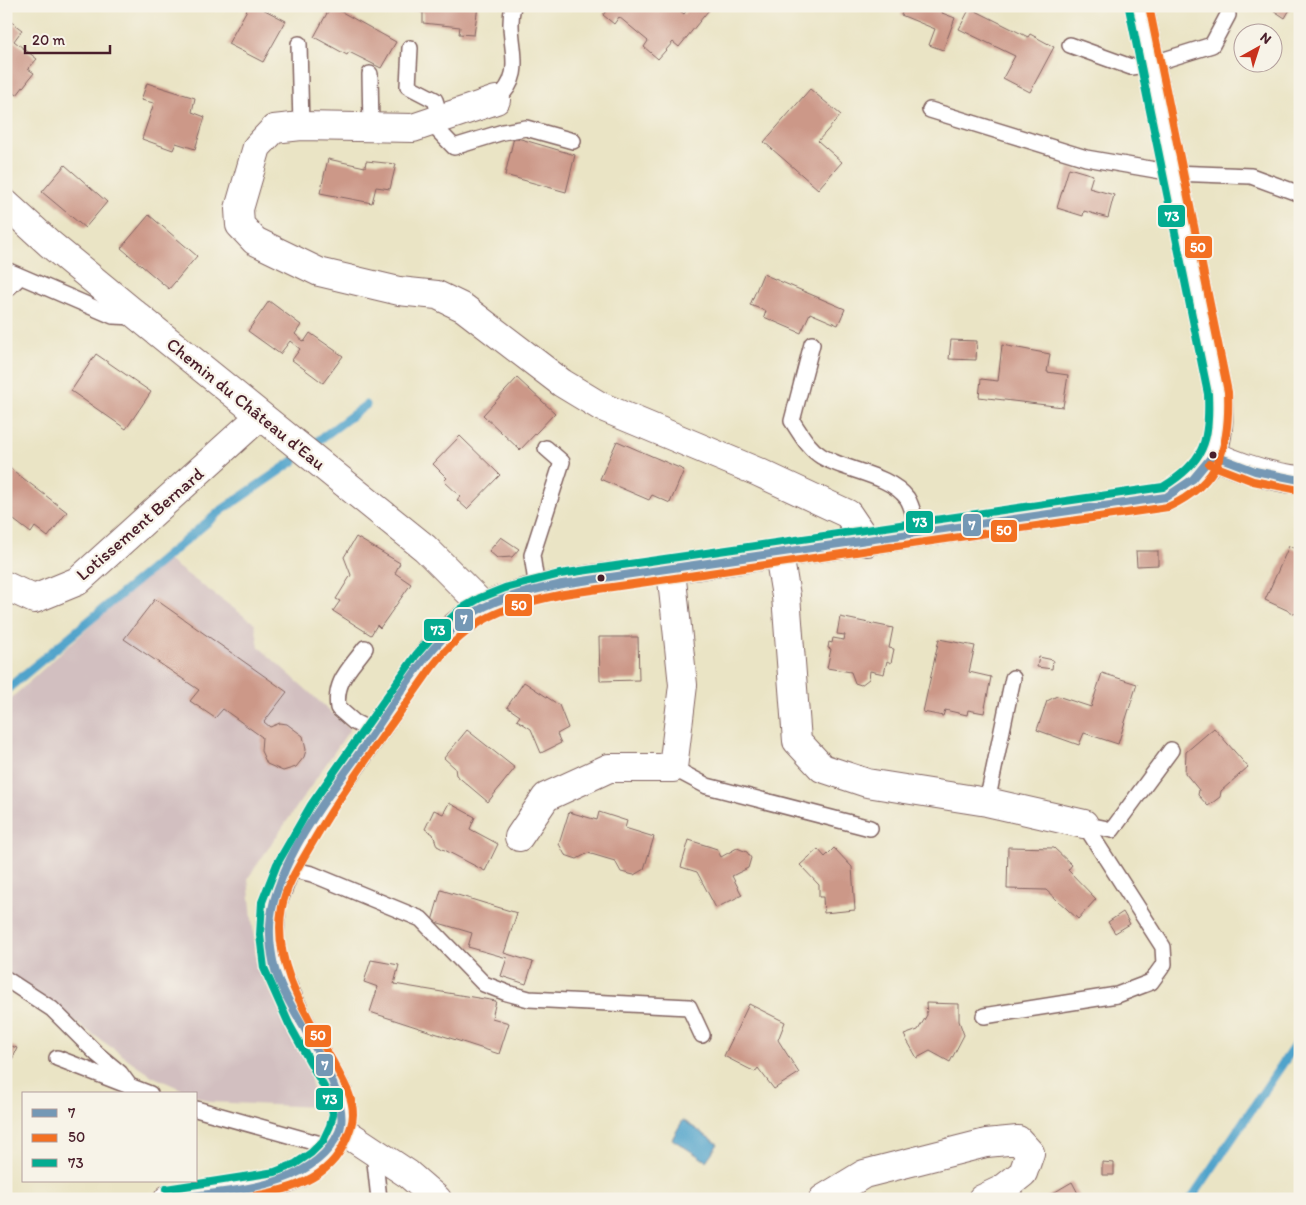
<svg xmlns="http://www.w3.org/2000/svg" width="1306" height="1205" font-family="Itim,sans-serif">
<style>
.industrial{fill:#d2bfc0}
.water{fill:#4fa3cb;stroke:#4c617b}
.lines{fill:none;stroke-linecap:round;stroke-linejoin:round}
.stream{stroke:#4fa3cb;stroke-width:9}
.building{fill:#cc9888}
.lane-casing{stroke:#826461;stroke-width:18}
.street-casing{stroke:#826461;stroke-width:30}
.lane{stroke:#fff;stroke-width:15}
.street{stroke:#fff;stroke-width:28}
.bus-1-casing{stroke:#f7f3e8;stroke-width:11}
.bus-2-casing{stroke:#f7f3e8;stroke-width:11}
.bus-3-casing{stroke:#f7f3e8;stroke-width:11}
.bus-1{stroke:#7498b5;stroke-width:8}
.bus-2{stroke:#f37022;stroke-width:8}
.bus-3{stroke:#04ac91;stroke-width:8}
.bus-dot{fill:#4a1f2b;stroke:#f7f3e8;stroke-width:2}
.labels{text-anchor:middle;stroke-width:4.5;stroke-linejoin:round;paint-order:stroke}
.street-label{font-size:18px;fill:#4a1f2b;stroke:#f7f3e8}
.line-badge{stroke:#f7f3e8;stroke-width:2}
.badge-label{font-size:14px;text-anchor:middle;font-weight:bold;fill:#fff}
</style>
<rect width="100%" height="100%" fill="#f7f3e8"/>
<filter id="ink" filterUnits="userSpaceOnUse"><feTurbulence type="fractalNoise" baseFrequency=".02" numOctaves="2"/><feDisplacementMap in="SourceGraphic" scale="10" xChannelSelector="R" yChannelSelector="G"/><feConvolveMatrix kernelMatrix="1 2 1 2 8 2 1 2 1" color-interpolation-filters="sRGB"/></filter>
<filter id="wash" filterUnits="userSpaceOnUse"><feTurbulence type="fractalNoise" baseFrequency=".0096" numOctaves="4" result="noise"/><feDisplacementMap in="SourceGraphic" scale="20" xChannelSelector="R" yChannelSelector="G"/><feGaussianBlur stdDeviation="1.12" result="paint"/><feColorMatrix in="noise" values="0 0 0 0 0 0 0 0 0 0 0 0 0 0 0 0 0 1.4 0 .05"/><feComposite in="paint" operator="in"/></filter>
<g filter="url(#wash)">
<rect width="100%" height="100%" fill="#eae4c5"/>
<path class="industrial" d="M165,558L255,624L259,647L350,729L248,878L257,968L307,1058L316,1107L210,1102L152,1076L6,973V703Z"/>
<path class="water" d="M683,1120L718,1144L706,1161L672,1139Z"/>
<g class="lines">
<path class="stream" d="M315,443L366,405
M6,690L222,510L295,460
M1191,1199L1300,1038"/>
</g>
<g id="blocks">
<path class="building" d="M249,6H257L286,21L263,62L228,44Z
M331,6L396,42L381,68L349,52L347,55L314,37Z
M412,6H478L474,35L459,34L460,27L423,23V12L412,10Z
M606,6H674L684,14L690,6H712L679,47L673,42L658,59L644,47L648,41L619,17L614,24L603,15L608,8Z
M905,6H945L942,13L955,18L943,50L929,45L935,29L901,15Z
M1267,6H1292L1285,18Z
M970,8L1028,37L1030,34L1054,47L1030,92L1003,78L1015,56L959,29Z
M6,18L22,30L14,41L37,59L28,69L34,73L17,95L6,87Z
M147,83L195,98L192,112L205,117L195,149L176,143L173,150L142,139L154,103L141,100Z
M810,89L841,115L818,141L842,162L818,189L764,142Z
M514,137L575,155L566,192L505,175Z
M328,159L365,167L366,161L396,164L390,189L376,187L372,203L320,193Z
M65,165L107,202L85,228L42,192Z
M1069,168L1093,175L1089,188L1114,195L1108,218L1084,211L1083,216L1057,208Z
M149,215L197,256L169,289L121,248Z
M763,274L845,309L838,325L810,313L801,333L764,317L766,311L750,305Z
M269,301L301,325L295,334L304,342L310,333L343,356L323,383L292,360L300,349L290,341L280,354L248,331Z
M951,340L977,341L976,360L949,359Z
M1002,345L1050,354L1047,372L1068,375L1063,407L979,397L981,379L998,381Z
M96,354L151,392L126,429L71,391Z
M517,378L555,413L520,450L483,415Z
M460,436L500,475L467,509L457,500L460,496L444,481L447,478L433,464Z
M617,441L684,470L670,503L652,495L649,500L600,479Z
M6,465L67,512L48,537L35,527L31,533L6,514Z
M356,537L400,563L395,573L411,584L380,628L377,625L371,635L333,611L340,601L336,599L351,575L344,557Z
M501,537L519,549L512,557L497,558L489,551Z
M1289,546L1300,551V616L1265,600Z
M1136,551H1158V565L1137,566Z
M155,599L287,692L264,722L270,727L280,723L287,724L303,736L306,750L304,757L296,767L283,771L267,764L261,751L262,737L223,709L215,718L190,701L199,690L124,639Z
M840,617L893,628L889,648L894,649L891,663L887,661L884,674L870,671L869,679L861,685L855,683L851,672L827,668L831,649L828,648L829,642L832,643L833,638L844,640L845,635L837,634Z
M599,637H638L639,680L600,681Z
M939,639L975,646L969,672L991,677L984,713L968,710L967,715L945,710L943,716L923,712Z
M1039,657L1053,660L1052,669L1037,667Z
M1102,673L1137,684L1118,744L1084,733L1079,745L1037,730L1047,701L1057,696L1091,707Z
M524,682L559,705L568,728L557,734L561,743L541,753L531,729L517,720L520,716L507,707Z
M1214,728L1248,767L1221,791L1220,797L1208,806L1198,795L1199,790L1185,773L1186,752Z
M467,730L515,768L488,802L456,775L455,768L444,758Z
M449,803L475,817L470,829L498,844L485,871L437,846L433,834L425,829L434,810L443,814Z
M569,812L597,820L599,812L627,821L625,828L654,837L644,869L634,875L621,872L615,861L588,853L577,859L565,855L559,844Z
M689,840L717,849L721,857L737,848L747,852L751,858L748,868L732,876L742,895L716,908L697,872L681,867Z
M1008,847L1054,848L1072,865L1068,870L1096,899L1078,919L1046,890L1007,889Z
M834,848L852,867L855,910L824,913L823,897H819V885L800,865L818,849L825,857Z
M441,890L517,913L504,953L533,962L526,984L501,976L507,958L468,947L472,933L432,921Z
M1123,912L1130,924L1115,933L1108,922Z
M371,960L399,965L394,984L496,1001L492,1018L509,1023L499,1054L370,1012L378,987L364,982Z
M926,1003L959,1004V1021L964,1035L950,1062L930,1051L917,1058L904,1035L918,1030L927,1015Z
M749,1004L785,1022L778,1040L799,1073L774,1089L758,1068L755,1072L724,1056Z
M6,1044L17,1048L6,1074Z
M1102,1162L1114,1163V1175H1102Z
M1072,1182L1081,1199H1044L1060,1189Z"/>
</g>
</g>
<g filter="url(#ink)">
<use href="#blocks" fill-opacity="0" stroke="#826461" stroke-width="1"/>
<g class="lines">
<g class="lane-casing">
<path id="lane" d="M299,44L301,126
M1070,45L1131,67L1151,64L1212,45L1228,15
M410,48L408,86L435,100L441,119
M370,74L371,128
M496,100C530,72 504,42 513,6
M930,110L1086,158L1173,173L1251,176L1300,194
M431,123L454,147L503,132L526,128L573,141
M6,270L113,316L136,317
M6,290L20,277
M812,344L792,421C801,434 808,448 821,456C845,471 889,474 907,498C913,507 916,524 919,534
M537,589L532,555L562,462L546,448
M365,648C350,669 334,681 338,708L354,722L374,732
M673,768L707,786L870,828
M987,802L1013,678
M1084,824L1112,830L1171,750
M286,868L312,874L421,919L484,984L507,993L529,999L689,1007L702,1035
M6,979L52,1009L97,1054L120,1073L131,1088
M984,1016L1117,995L1151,982L1164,964L1163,947L1084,824
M57,1058L150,1094
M196,1109L331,1147
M374,1153L379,1199"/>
</g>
<g class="street-casing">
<path id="street" d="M496,100L413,128L301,126L274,129L257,147L239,209L240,225L255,241L319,272L399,291L437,295L464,308L562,383L600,406L758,472L848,514L867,542
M6,204L50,244L140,318L425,548L484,607
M1213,455C1241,468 1269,477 1300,480
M779,554L786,596L797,741L822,768L867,783L987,802L1084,824
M6,586L34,599L78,581L260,416
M519,837L546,797L609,768H673L683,685L671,570
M340,1129L408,1174L437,1199
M168,1199L278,1182L300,1173L318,1161L331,1147L340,1129L343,1114L338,1092L298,1019L274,967L270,935L272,904L286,868L319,811L424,661C440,640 460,618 484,607C544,579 635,575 701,565C856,542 1011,520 1166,497C1215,470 1221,447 1218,393L1139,6
M823,1199L864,1174L986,1143L1018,1140L1030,1153L1023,1173L1003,1189L982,1199"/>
</g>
<use href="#lane" class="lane"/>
<use href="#street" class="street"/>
<g class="bus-1-casing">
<path id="bus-1" d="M1213,455L1255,471L1300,480
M170,1199C226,1190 312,1191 339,1132C356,1092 284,1009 274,966C272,956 270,944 270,935C269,911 276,892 285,870C305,823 340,781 369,739C398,698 425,648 466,618C493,598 529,591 562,584L1166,497L1193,479L1213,455"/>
</g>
<g class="bus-2-casing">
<path id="bus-2" d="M1209,464L1253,481L1299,490
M235,1199C274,1193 323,1186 343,1146C348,1136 353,1125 353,1114C353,1095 341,1078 333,1062C307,1015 271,963 282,907C286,885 300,864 311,845C347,783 391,726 432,667C471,617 503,607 564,594L1168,507C1221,483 1230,445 1228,392L1149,6"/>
</g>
<g class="bus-3-casing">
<path id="bus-3" d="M166,1189L275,1172L295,1164L311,1153L323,1141L330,1126L333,1114L329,1096L289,1024L264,968L260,935L262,902L277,864L311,805L416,655L437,631L461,609L480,598L505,588L560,574L1163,487C1204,462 1210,442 1208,394L1129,8"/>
</g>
<use href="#bus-1" class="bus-1"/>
<use href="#bus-2" class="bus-2"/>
<use href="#bus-3" class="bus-3"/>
</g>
</g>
<g class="bus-dot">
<circle cx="1213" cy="455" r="4.5"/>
<circle cx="601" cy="578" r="4.5"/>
</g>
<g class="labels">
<g class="street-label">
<text transform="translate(246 404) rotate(39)" y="6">Chemin du Château d'Eau</text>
<text transform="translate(140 524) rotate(-41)" y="6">Lotissement Bernard</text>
</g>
</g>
<g class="line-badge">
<rect x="1157" y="204" width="29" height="24" rx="5" fill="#04ac91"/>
<rect x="1184" y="235" width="29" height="24" rx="5" fill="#f37022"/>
<rect x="905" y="510" width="29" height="24" rx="5" fill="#04ac91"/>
<rect x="962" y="513" width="20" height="24" rx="5" fill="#7498b5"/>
<rect x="990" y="519" width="28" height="24" rx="5" fill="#f37022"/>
<rect x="504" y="593" width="29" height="24" rx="5" fill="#f37022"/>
<rect x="454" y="608" width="20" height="24" rx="5" fill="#7498b5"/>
<rect x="423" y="618" width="29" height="24" rx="5" fill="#04ac91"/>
<rect x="304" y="1024" width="28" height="24" rx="5" fill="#f37022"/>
<rect x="315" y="1053" width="19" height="24" rx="5" fill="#7498b5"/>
<rect x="315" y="1087" width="29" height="24" rx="5" fill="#04ac91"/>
</g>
<g class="badge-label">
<text x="1172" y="221">73</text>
<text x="1198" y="252">50</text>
<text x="920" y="527">73</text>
<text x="972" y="530">7</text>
<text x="1004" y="535">50</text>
<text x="519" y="610">50</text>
<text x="464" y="624">7</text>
<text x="438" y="635">73</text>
<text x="318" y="1040">50</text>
<text x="325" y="1070">7</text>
<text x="330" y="1104">73</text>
</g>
<rect width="1306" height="1205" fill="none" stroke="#f7f3e8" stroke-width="25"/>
<rect x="22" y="1092" width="175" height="90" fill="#f7f3e8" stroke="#b29e9c"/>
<rect x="32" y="1109" width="25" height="8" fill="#7498b5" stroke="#b29e9c"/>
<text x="68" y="1118" font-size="15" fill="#4a1f2b">7</text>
<rect x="32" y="1134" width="25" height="8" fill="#f37022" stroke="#b29e9c"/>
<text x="68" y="1142" font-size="15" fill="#4a1f2b">50</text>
<rect x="32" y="1159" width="25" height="8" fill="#04ac91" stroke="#b29e9c"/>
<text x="68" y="1168" font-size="15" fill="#4a1f2b">73</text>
<g transform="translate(1258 48) rotate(39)"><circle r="24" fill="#f7f3e8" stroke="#b29e9c"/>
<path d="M0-4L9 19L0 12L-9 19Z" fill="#c8321e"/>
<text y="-8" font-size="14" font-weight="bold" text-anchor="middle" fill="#4a1f2b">N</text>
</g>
<path d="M25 45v8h85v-8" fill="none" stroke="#4a1f2b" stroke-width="2.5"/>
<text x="32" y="45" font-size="15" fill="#4a1f2b" stroke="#f7f3e8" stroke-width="4" paint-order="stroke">20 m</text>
</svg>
